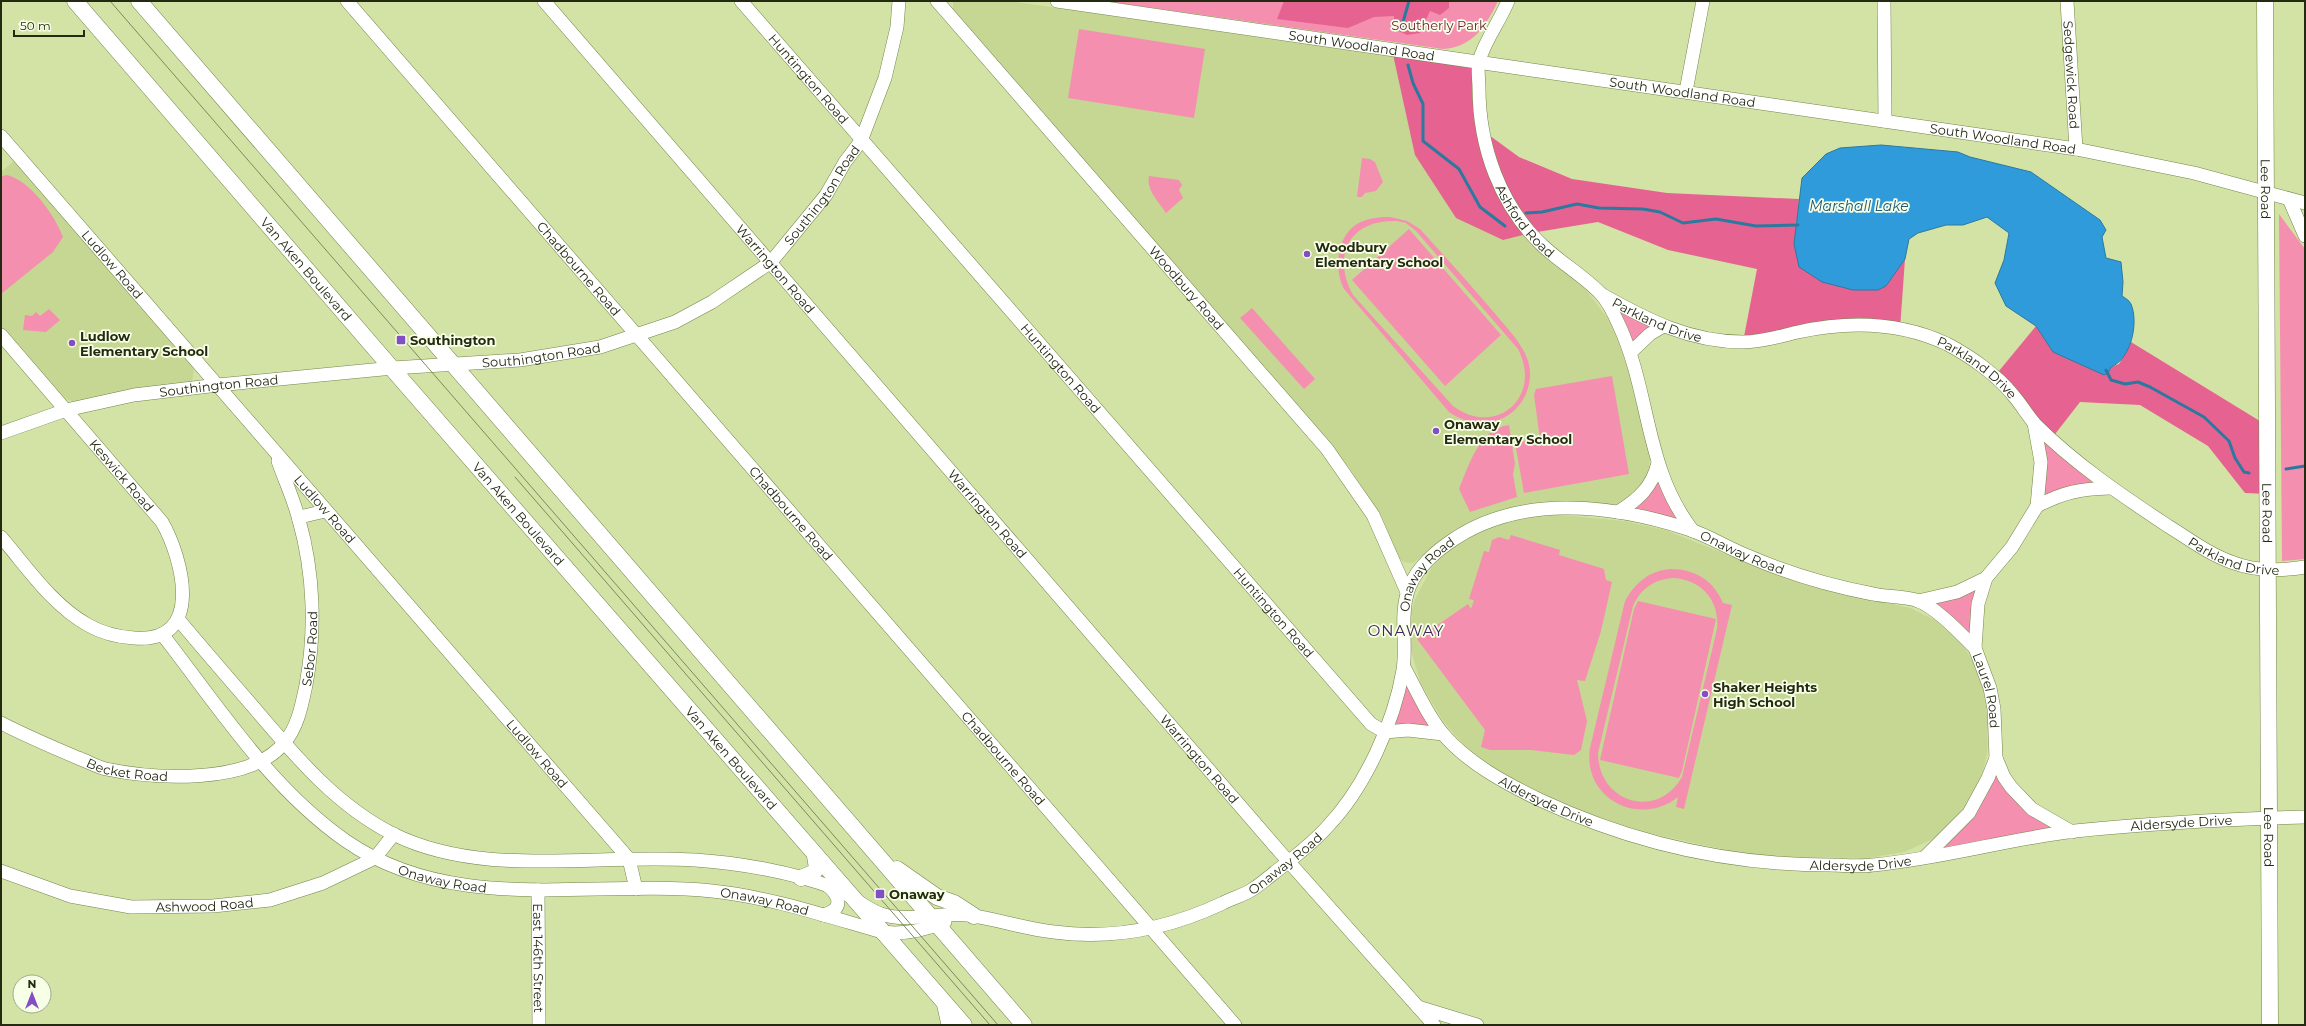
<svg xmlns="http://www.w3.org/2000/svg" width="2306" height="1026" font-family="Montserrat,sans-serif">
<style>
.built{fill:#c5d793}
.green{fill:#f58faf;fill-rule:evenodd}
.forest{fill:#e66391}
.water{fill:#309bdb;stroke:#2c799f}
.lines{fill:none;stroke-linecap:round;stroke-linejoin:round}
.stream{stroke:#2c799f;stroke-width:3}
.minor-casing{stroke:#75844a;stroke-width:14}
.major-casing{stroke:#75844a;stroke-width:17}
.minor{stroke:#fff;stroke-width:13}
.major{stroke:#fff;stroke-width:16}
.tram{stroke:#7e895e;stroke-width:1}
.poi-dot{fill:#824ec6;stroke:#f7ffe6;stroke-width:1.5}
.labels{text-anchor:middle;stroke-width:3.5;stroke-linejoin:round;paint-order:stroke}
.park-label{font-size:13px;fill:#722040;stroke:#f7ffe6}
.street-label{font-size:13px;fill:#242a12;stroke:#f7ffe6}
.poi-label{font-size:13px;font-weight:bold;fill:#242a12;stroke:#f7ffe6;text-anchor:start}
.water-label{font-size:14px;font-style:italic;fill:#225779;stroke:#f7ffe6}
.quarter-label{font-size:15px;letter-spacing:1px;fill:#3f2660;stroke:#f7ffe6}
</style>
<rect width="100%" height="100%" fill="#d2e3a5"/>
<path class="built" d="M953,1H1009L1462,67L1473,100L1547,257L1587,291L1608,319L1617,335L1630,376L1650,456L1649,473L1646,482L1626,501L1617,504L1482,518L1457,529L1413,563L1404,562L1399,558L1382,517L1349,467L953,9Z
M16,159L190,360L194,370L192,382L78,402L68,400L57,393L1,327V172Z
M1561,515L1624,521L1665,530L1769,571L1879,601L1910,608L1935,620L1962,644L1977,668L1984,686L1988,721L1987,754L1983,771L1971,799L1943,831L1931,840L1904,852L1868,858L1782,857L1736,852L1644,832L1593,815L1539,793L1486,764L1470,752L1443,721L1421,684L1409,644L1411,613L1415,599L1432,567L1443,555L1468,537L1501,523L1541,516Z"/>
<path class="green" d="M1104,1H1498C1486,26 1473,47 1443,49Z
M1079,29L1205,49L1194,118L1068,98Z
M1362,158L1370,159L1375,162L1383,182L1376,191L1365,193L1362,197H1357Z
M6,175C29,179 55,215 63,237L53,252L1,294V177Z
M1149,176L1179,180L1182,185L1179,190L1183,198L1166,213C1159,202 1146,190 1149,176Z
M2279,214L2305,249V559L2282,561Z
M1390,217L1407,221L1420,229C1446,258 1472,286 1497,316C1508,329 1522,343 1528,361C1535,384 1523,410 1501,419C1483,426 1465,423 1449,412L1344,289C1334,270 1336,237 1357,224C1367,218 1379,217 1390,217ZM1397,221L1406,223L1416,231L1518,349C1543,397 1496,438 1453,406L1353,295C1331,255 1350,219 1397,221Z
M1409,229L1501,335L1445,386L1352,280Z
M1601,294L1662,327L1631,352Z
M1252,308L1315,379L1304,389L1240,318Z
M49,309L60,320L46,332L23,330L25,315L32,316L36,312L40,316Z
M1612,376L1629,474L1524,493L1515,443L1540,439L1534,395L1536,389Z
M2034,423L2110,488L2037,506Z
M1509,425L1515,464L1513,474L1517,497L1470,512L1459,489C1469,465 1479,429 1509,425Z
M1658,463L1693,531L1618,512L1634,502Z
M1511,535L1560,550L1559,555L1604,569L1606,580L1612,582L1601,631L1585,681L1577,680L1587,721L1581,750L1574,755L1531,750H1490L1481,747L1485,730L1417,639L1468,604L1471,609L1474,600L1469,599L1484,551L1489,552L1492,540L1499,537L1509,540Z
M1671,569C1695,569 1714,581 1723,603L1732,605L1684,809L1676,807L1678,797C1639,828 1582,798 1590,748L1625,601C1635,583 1650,570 1671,569ZM1674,578C1702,580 1720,601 1717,629L1682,777C1657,821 1598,802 1598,753L1633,606C1641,588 1655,579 1674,578Z
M1986,578L1975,648L1918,601Z
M1638,601L1716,619L1682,771L1679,778L1600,760L1634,609Z
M1404,667L1443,734L1385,732Z
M1996,758L2011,787L2072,832L1925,857L1956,828Z"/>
<path class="forest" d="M1284,1H1449V8L1440,15L1430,11L1420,33L1407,35L1394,29V16L1374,17L1348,28L1277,19Z
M1392,50L1479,62L1482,130L1519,157L1572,179L1667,193L1799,199L1798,217L1795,225L1886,286L1905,259L1900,329L1881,326L1743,342L1757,269L1668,250L1598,222L1531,233L1503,240L1456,218L1415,155Z
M2036,326L2053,352L2108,373L2111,367L2119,364L2131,342L2268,426V494L2245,493L2208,446L2140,405L2080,402L2052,438L1994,377Z"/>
<path class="water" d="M1881,145L1958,152L1970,157L2031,172L2100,220L2106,230L2102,237L2106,258L2121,262L2123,282L2122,296C2125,298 2129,300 2131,304C2139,323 2131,359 2111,367L2108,373L2104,375L2053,352L2036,326L2006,306L1995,283L2004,260L2009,233L1987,217L1963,225H1946L1918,233L1909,239L1905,259L1886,286L1878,290H1853L1822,282L1799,267L1794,244L1802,178L1826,154L1840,148Z"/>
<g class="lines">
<path class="stream" d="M1401,29L1409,1
M1408,65L1413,83L1423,104V141L1459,169L1480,207L1505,226
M1526,213L1542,212L1577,204L1599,208L1643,209L1660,212L1683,223L1716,219L1756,226L1798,225
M2106,370L2111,380L2125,384L2138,382L2150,387L2204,417L2229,441L2235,458L2244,472L2249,473
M2286,469L2305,466"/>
<g class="minor-casing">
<g id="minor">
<path id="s1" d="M347,1L1235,1025"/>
<path id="s2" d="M544,1L1280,852L1434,1025"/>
<path id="s3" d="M741,1L1371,724L1385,732"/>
<path id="s4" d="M937,1L1327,449L1373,515L1407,592"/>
<path id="s5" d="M1057,1L2076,149L2194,173L2305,203"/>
<path id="s6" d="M1508,1C1500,21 1485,40 1479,61C1477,69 1479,80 1479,88C1479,146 1500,206 1543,246C1561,263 1584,276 1601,294C1608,302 1615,316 1619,325C1651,394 1644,468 1693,531"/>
<path d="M1884,1L1885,121"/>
<path id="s7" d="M2067,1L2076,149"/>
<path d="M1686,91L1703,1"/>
<path id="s8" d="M1,136L629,859L636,889"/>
<path d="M2289,199L2305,236"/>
<path id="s9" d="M1601,294C1647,320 1690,342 1743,342C1763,342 1780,336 1798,332C1848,321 1900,322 1947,344C1970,356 1997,375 2013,395C2021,404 2027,415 2035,424C2074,463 2121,495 2168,526C2189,539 2210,555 2234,563C2255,571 2283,571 2305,567"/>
<path id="s10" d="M1,335L162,522C183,559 205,644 134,638C118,637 102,633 88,625C52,605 27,567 1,537"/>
<path d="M1631,352L1650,334L1662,327"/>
<path id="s11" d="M2034,423L2041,462L2037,506L2012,547L1986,578L1978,604L1975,648L1990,688L1994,709L1996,758L2004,777L2011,787L2032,809L2072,832"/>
<path id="s12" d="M1,433L66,410L134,395L218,385L393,368L520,360L600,347L675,322L712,302L771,262L826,195L845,162L861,141L885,78L897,27L899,1"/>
<path d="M2037,506C2064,492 2080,489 2110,488"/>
<path d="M1618,512C1639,499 1652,487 1658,463"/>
<path d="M299,520L304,516L325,511"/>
<path d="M1918,601L1957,592L1986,578"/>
<path id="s13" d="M178,619C204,650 230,680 256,710C296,757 337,806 393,834C484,879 597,853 695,860C739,863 793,872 834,888C851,894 864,908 881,914C909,923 940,912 968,915C997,919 1025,929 1054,932C1113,940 1170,928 1223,903C1233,898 1244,895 1253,889C1262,883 1270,876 1279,869C1296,856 1314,842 1328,826C1365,787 1394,723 1403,670C1407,646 1400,619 1407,594C1412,574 1430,556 1447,544C1516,493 1611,504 1688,529C1709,536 1728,548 1748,556C1787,573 1831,586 1873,594C1886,597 1903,596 1916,600C1936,607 1960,633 1975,648"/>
<path id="s14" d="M162,634C218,706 270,788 346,841C455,916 590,879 712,891C770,897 826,916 882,932C903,935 925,930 945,922"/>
<path id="s15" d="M1404,667C1416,689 1427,715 1443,734C1469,764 1505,783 1540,800C1630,842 1729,865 1829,865C1843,865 1858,867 1873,865C1941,859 2007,839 2075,831C2152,823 2228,819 2305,817"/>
<path id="s16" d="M1,723C26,736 52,747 78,758C87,761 97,767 106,769C154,779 250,785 284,743C298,727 302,704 306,685C316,631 314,573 299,520C294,500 285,481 278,461"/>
<path d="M1385,732L1408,730L1443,734"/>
<path d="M1925,857L1969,813L1988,778L1996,758"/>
<path id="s17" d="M1,871L70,896L131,907L213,906L270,900L323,883L375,858L394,834"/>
<path id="s18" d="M538,890L539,1025"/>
<path d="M823,915C843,910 841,897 828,886"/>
<path d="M943,1002L948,1025"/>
<path d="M1418,1007L1477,1025"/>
</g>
</g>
<g class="major-casing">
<g id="major">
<path id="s19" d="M75,1L402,380L964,1025"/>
<path d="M139,1L1024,1025"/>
<path id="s20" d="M2265,1L2270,1025"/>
<path d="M897,869L937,897L954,903L974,916"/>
<path d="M801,878L813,873L817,868L815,856"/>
</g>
</g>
<use href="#minor" class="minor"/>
<use href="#major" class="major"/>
<path class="tram" d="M110,1L998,1025
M515,477L990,1025"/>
</g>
<g class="poi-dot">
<circle cx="1307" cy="254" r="4"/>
<rect x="396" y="335" width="10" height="10" rx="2"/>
<circle cx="72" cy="343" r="4"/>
<circle cx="1436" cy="431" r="4"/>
<circle cx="1705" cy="694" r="4"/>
<rect x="875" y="889" width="10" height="10" rx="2"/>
</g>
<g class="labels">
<g class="park-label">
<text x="1439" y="30">Southerly Park</text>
</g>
<g class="street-label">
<text dy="5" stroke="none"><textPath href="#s5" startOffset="308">South Woodland Road</textPath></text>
<text dy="5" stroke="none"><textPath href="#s7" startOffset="74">Sedgewick Road</textPath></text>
<text dy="5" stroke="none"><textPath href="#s3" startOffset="103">Huntington Road</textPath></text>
<text dy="5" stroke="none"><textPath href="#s5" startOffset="632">South Woodland Road</textPath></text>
<text dy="5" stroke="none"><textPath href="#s5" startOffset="956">South Woodland Road</textPath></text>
<text dy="5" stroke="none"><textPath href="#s20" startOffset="188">Lee Road</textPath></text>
<text dy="5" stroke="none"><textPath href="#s12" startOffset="884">Southington Road</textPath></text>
<text dy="5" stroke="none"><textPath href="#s6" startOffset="238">Ashford Road</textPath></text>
<text dy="5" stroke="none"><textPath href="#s8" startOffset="170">Ludlow Road</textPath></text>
<text dy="5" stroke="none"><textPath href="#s1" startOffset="354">Chadbourne Road</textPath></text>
<text dy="5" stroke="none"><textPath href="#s2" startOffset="354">Warrington Road</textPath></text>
<text dy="5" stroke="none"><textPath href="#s19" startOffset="354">Van Aken Boulevard</textPath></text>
<text dy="5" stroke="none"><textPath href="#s4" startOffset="380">Woodbury Road</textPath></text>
<text dy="5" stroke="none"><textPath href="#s9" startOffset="62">Parkland Drive</textPath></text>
<text dy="5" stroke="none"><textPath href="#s12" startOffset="548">Southington Road</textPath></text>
<text dy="5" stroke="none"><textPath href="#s3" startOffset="487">Huntington Road</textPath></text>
<text dy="5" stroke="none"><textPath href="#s9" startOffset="398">Parkland Drive</textPath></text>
<text dy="5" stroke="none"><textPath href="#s12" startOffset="224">Southington Road</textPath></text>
<text dy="5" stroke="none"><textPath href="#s10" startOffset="185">Keswick Road</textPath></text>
<text dy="5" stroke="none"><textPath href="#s8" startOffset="494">Ludlow Road</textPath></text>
<text dy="5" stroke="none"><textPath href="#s1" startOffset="678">Chadbourne Road</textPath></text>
<text dy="5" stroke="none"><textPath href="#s20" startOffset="512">Lee Road</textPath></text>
<text dy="5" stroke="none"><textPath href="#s19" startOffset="678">Van Aken Boulevard</textPath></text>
<text dy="5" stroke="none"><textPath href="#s2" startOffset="678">Warrington Road</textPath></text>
<text dy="5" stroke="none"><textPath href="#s13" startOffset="1915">Onaway Road</textPath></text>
<text dy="5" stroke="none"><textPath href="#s9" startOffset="722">Parkland Drive</textPath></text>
<text dy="5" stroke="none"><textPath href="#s13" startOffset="1567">Onaway Road</textPath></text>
<text dy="5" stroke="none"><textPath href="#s3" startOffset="811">Huntington Road</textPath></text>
<text dy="5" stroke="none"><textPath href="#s16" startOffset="401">Sebor Road</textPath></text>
<text dy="5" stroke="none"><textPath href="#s11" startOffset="288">Laurel Road</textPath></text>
<text dy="5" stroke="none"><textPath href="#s8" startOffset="818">Ludlow Road</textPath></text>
<text dy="5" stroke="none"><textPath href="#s1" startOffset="1002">Chadbourne Road</textPath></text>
<text dy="5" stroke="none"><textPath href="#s19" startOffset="1002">Van Aken Boulevard</textPath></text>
<text dy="5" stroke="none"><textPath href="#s2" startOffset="1002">Warrington Road</textPath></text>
<text dy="5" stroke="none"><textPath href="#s16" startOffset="136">Becket Road</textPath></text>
<text dy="5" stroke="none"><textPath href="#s15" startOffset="202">Aldersyde Drive</textPath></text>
<text dy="5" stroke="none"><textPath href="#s15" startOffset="850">Aldersyde Drive</textPath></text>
<text dy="5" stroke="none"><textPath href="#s20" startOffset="836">Lee Road</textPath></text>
<text dy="5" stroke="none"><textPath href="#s13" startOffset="1231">Onaway Road</textPath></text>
<text dy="5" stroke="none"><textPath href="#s15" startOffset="526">Aldersyde Drive</textPath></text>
<text dy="5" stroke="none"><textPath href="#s14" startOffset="383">Onaway Road</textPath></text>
<text dy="5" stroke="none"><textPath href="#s14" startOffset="707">Onaway Road</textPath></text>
<text dy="5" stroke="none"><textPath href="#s17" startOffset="209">Ashwood Road</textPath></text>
<text dy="5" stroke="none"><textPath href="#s18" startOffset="68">East 146th Street</textPath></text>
</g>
<g class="poi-label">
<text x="1315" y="252">Woodbury<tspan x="1315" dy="15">Elementary School</tspan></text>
<text x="80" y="341">Ludlow<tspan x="80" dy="15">Elementary School</tspan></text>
<text x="410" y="345">Southington</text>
<text x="1444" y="429">Onaway<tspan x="1444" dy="15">Elementary School</tspan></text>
<text x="1713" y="692">Shaker Heights<tspan x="1713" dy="15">High School</tspan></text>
<text x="889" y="899">Onaway</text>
</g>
<g class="water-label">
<text x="1859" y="211">Marshall Lake</text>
</g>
<g class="quarter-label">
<text x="1406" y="636">ONAWAY</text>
</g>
</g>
<rect width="2306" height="1026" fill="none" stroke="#242a12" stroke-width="4"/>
<g transform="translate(32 994)"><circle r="19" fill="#f7ffe6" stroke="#a3aa91"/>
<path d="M0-3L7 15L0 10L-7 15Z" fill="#824ec6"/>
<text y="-6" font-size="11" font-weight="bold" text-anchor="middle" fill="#242a12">N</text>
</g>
<path d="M14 30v6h70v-6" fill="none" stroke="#242a12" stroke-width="2"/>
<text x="20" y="30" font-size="12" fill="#242a12" stroke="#f7ffe6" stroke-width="3" paint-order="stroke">50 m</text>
</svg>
